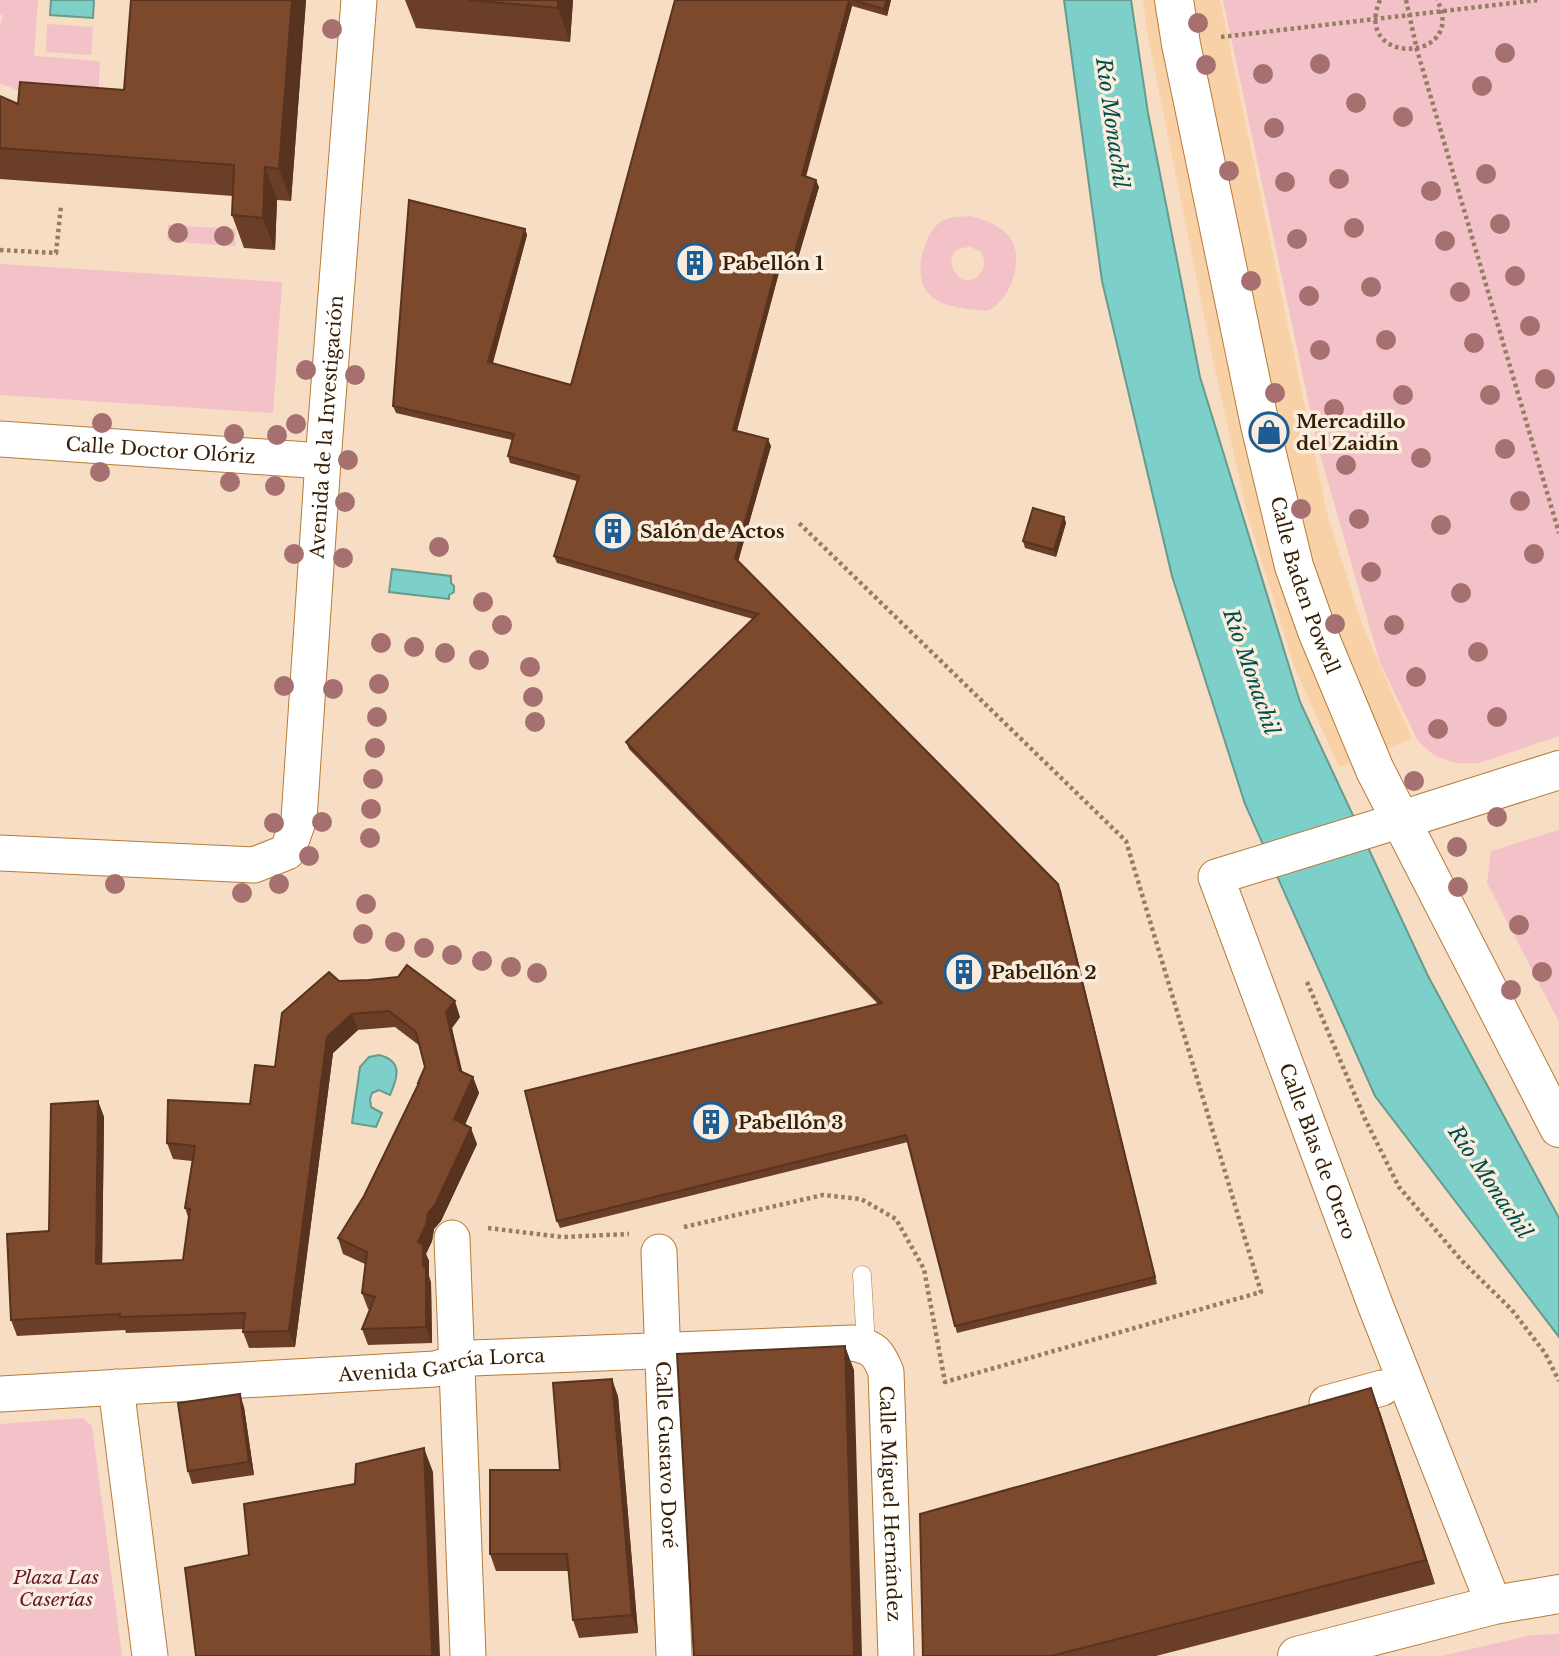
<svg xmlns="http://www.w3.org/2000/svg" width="1559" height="1656" font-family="'Libre Baskerville',serif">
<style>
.built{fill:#f9d1a7}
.green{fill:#f3c1c8;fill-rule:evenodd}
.water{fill:#7dd0c9;stroke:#679b8d;stroke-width:2}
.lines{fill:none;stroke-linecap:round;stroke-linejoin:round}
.service-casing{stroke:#b57c38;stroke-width:19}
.minor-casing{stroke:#b57c38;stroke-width:37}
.tertiary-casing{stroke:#b57c38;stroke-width:40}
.secondary-casing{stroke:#b57c38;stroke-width:40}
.path{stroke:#957d63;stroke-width:4.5;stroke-dasharray:3.5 3.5;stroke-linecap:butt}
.service{stroke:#fff;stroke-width:18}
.minor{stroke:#fff;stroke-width:35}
.tertiary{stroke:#fff;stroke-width:38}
.secondary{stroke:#fff;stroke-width:38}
.tree{fill:#a67070}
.wall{fill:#6b3f27}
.shaded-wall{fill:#573320}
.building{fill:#7c492d;stroke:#573320;stroke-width:2}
.labels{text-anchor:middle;stroke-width:7;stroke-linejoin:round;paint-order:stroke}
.poi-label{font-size:19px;font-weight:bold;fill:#351e02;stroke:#f9ede0;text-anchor:start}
.street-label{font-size:19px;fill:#351e02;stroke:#f9ede0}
.park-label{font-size:19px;font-style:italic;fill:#64162c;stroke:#f9ede0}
.water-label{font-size:21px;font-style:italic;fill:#004e49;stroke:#f9ede0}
</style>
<rect width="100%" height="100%" fill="#f6ddc4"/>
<path class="built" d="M1143,0H1220L1327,513L1361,622L1412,739L1339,767L1294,666L1247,513L1211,351L1147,32Z"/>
<path class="green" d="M0,0H38L34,56L100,61L98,100L31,96L0,83V24L3,16L0,14Z
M1223,0H1559V736L1479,763H1456L1435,756L1418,741L1380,663L1318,447Z
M47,24L93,27L91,55L46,52Z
M971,216C986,220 1003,226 1012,241C1024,263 1009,302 987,311C969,309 942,308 929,294C912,277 923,237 939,223C948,216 960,217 971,216ZM971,247L981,252C985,259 986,267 980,274C960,298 932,246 971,247Z
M168,225L236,229L235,246L167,241Z
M0,264L282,282L273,413L0,395Z
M1559,830V1022L1487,883L1491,851Z
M83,1418L92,1426L122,1656H0V1424Z
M1559,1634V1656H1441L1531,1635Z"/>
<path class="water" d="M51,0H94L93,18L50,15Z
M1064,0H1131L1148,113L1200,377L1300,702L1428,976L1559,1218V1337L1375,1096L1245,804L1172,576L1102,281Z
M392,569L451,576V583L454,586V592L449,595V599L389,592Z
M379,1055C403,1061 398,1077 390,1095L379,1090L372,1093L370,1099L371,1107L382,1113L376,1127L352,1123L360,1067L369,1057Z"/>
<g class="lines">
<g class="service-casing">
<path id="service" d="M862,1275L866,1346"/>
</g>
<g class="minor-casing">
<g id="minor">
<path id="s1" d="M0,439L323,461"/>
<path id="s2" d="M1401,820L1216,877L1376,1307L1494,1605"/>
<path id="s3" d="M0,853L254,865L287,852L299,819L323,461L359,0"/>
<path d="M452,1238L468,1656"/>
<path id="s4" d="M659,1252L674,1656"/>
<path d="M116,1387L150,1656"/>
<path id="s5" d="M0,1394L435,1369L473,1358L853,1343C874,1348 878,1352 886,1372L896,1656"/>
<path d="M1327,1403L1382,1388"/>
</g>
</g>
<g class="tertiary-casing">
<path id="tertiary" d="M1401,820L1559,770"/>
</g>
<g class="secondary-casing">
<g id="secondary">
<path id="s6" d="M1174,0L1181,44L1260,425L1294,566L1317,631L1375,770L1559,1128"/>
<path d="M1297,1656L1494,1605L1559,1594"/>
</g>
</g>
<path class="path" d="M1380,0C1351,67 1469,63 1437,0
M1406,0L1417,50L1559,533
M1221,37L1538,0
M0,250L56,253L61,206
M1307,982L1365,1119L1399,1187L1462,1261L1512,1310L1545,1353L1559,1381
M684,1227L823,1195L861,1199L896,1219L924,1269L945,1382L1261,1292L1126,841L799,523
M488,1228L562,1237L629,1234"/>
<use href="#service" class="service"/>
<use href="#minor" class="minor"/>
<use href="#tertiary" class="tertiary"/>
<use href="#secondary" class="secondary"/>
</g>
<g class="tree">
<circle cx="1198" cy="23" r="10"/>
<circle cx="332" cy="29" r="10"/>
<circle cx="1505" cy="53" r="10"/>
<circle cx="1320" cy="64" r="10"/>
<circle cx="1206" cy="65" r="10"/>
<circle cx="1263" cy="74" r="10"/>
<circle cx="1482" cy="86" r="10"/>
<circle cx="1356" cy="103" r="10"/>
<circle cx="1403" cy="117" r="10"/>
<circle cx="1274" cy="128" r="10"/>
<circle cx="1229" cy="171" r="10"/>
<circle cx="1486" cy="174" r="10"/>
<circle cx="1339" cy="179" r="10"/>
<circle cx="1285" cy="182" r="10"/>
<circle cx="1431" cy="191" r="10"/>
<circle cx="1500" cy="224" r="10"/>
<circle cx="1354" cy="228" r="10"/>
<circle cx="178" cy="233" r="10"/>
<circle cx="224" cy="236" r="10"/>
<circle cx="1297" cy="239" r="10"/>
<circle cx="1445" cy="241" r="10"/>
<circle cx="1515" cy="276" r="10"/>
<circle cx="1251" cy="281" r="10"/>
<circle cx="1371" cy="287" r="10"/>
<circle cx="1460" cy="292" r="10"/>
<circle cx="1309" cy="296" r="10"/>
<circle cx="1530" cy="326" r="10"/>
<circle cx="1386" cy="340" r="10"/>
<circle cx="1474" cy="343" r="10"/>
<circle cx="1320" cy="350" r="10"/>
<circle cx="306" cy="370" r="10"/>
<circle cx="355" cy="375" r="10"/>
<circle cx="1545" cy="379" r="10"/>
<circle cx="1275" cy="393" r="10"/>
<circle cx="1403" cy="395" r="10"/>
<circle cx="1490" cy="395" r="10"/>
<circle cx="1334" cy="409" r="10"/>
<circle cx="102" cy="423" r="10"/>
<circle cx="296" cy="424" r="10"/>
<circle cx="234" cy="434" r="10"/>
<circle cx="277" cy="435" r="10"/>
<circle cx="1505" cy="449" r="10"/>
<circle cx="1421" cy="458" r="10"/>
<circle cx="348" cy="460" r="10"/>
<circle cx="1346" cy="465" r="10"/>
<circle cx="100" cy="472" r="10"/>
<circle cx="230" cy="482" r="10"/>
<circle cx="275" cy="486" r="10"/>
<circle cx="1520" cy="501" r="10"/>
<circle cx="345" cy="502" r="10"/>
<circle cx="1301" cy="509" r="10"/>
<circle cx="1359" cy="519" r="10"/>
<circle cx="1441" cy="525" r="10"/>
<circle cx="439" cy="547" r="10"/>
<circle cx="294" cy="554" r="10"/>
<circle cx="1534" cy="554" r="10"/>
<circle cx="343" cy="558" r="10"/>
<circle cx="1371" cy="572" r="10"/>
<circle cx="1461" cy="593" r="10"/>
<circle cx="483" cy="602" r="10"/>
<circle cx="1335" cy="624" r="10"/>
<circle cx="502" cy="625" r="10"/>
<circle cx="1394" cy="625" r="10"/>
<circle cx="381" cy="643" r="10"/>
<circle cx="414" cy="647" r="10"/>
<circle cx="1478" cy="652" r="10"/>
<circle cx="445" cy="653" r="10"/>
<circle cx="479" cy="660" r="10"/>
<circle cx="530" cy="667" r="10"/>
<circle cx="1416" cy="677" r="10"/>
<circle cx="379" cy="684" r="10"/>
<circle cx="284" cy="686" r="10"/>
<circle cx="333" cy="689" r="10"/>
<circle cx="533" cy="697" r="10"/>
<circle cx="377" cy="717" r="10"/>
<circle cx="1497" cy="717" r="10"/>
<circle cx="535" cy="722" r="10"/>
<circle cx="1438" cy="729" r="10"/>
<circle cx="375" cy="748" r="10"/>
<circle cx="373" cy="779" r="10"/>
<circle cx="1414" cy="781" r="10"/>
<circle cx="371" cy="809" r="10"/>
<circle cx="1497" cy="817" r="10"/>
<circle cx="322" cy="822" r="10"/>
<circle cx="274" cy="823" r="10"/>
<circle cx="370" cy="838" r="10"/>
<circle cx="1457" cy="847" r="10"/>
<circle cx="309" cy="856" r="10"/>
<circle cx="115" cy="884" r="10"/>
<circle cx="279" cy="884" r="10"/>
<circle cx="1458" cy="887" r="10"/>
<circle cx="242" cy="893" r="10"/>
<circle cx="366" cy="904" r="10"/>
<circle cx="1519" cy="925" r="10"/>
<circle cx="363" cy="934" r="10"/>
<circle cx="395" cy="942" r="10"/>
<circle cx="424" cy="948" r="10"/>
<circle cx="452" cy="955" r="10"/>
<circle cx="482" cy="961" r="10"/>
<circle cx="511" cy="967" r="10"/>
<circle cx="1542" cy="972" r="10"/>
<circle cx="537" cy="973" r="10"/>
<circle cx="1511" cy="990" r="10"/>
</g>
<path class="wall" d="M131,0H306L291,201L277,200L275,250L244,248L232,215L233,196L0,179V96L18,104L124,90Z
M405,0H573L570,42L416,28Z
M675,0H891L887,16L852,6L806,177L819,187L796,265L782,261L737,431L771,446L738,562L1058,884L1157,1284L957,1333L908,1142L560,1228L557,1221L878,1004L629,749L626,742L753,619L557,563L554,556L577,481L510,463L508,456L512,440L396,413L393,406L525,229L527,235L493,363L571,385Z
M1064,517L1066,523L1056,557L1025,548L1023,541Z
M339,981L460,1017L452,1028L458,1058L462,1072L473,1077L479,1093L465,1125L477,1144L441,1221L434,1229L432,1241L426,1254L429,1261V1276L431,1283L432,1343L368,1345L362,1329L370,1310L368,1309L362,1293L365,1264L343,1254L338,1238L364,1196L418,1085V1083L425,1067L420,1046L395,1027L358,1030L333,1053L295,1347L249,1348L243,1332V1329L126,1333L125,1330L17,1336L11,1320L49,1231L98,1101L104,1117L102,1264L183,1260L189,1220L185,1208L192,1161L173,1159L167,1143L250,1104L275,1067Z
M618,1396L638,1633L579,1638L573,1620L569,1571H496L490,1554L560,1470Z
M244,1407L254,1475L192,1484L188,1471Z
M1380,1412L1435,1584L1156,1656H923Z"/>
<path class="shaded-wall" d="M292,0H306L291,201L279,169Z
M558,0H573L570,42L558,8Z
M849,0L852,6L804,182L802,175Z
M887,0H891L887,16L884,9Z
M265,167L277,200L275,250L263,218Z
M816,180L819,187L796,265L793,258Z
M525,229L527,235L491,369L488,362Z
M780,254L782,261L735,437L733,430Z
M768,439L771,446L737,565L735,558Z
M1064,517L1066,523L1056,557L1054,550Z
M1058,884L1061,891L1157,1284L1155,1277Z
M455,1001L460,1017L452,1028L466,1087L460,1071L453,1042L446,1012Z
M352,1014L358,1030L333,1053L295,1347L289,1331L327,1037Z
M473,1077L479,1093L460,1135L454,1119Z
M98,1101L104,1117L102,1280L96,1264Z
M471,1128L477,1144L441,1221L434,1229L432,1241L426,1254L429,1261V1276L431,1283L432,1343L426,1327L423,1266L418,1242L428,1213Z
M845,1346L854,1370L862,1656H854Z
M612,1379L618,1396L638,1633L632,1615Z
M1371,1388L1380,1412L1435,1584L1426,1560Z
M240,1394L244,1407L254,1475L249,1462Z
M424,1448L433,1472L440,1656H432Z"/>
<path class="building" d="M131,0H292L279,169L265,167L263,218L232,215L234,165L0,148V96L18,104L20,82L124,90Z
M468,0H558V8Z
M675,0H849L802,175L816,180L793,258L780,254L733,430L768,439L735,558L1058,884L1155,1277L955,1326L906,1135L557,1221L525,1091L882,1003L626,742L758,614L554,556L579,476L508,456L514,434L393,406L409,200L525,229L488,362L571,385Z
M853,0H887L884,9Z
M1033,508L1064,517L1054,550L1023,541Z
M407,965L455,1001L446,1012L453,1042L460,1071L473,1077L454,1119L471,1128L435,1205L428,1213L426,1225L418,1242L423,1245V1266L426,1267V1327L362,1329L375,1297L362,1293L367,1252L338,1238L364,1196L419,1083H418L425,1067L416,1032L389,1011L352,1014L327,1037L289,1331L243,1332L245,1313L120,1317V1314L11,1320L7,1234L49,1231L51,1104L98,1101L96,1264L183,1260L190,1209L185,1208L195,1146L167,1143L168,1100L250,1104L255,1065L275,1067L282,1013L329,972L339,981L369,980L398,977Z
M845,1346L854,1656H694L677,1354Z
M612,1379L632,1615L573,1620L567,1554H490V1470H560L553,1383Z
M1371,1388L1426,1560L1051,1656H923L920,1514Z
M240,1394L249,1462L188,1471L178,1403Z
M424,1448L432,1656H196L185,1568L249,1555L244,1504L355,1484L356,1464Z"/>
<defs>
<g id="building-ring" transform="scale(2.0125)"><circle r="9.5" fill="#f9ede0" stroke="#1e5d93" stroke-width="1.5"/><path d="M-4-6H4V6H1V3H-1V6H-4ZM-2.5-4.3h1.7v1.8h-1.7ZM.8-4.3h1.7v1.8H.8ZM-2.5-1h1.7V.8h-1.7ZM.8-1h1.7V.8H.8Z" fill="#1e5d93"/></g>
<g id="shop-ring" transform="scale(2.0125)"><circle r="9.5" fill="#f9ede0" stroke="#1e5d93" stroke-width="1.5"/><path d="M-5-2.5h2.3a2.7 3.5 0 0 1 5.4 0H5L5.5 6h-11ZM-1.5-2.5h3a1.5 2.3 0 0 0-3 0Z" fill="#1e5d93"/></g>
</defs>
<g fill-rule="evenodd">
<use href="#building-ring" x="695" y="263"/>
<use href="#shop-ring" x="1269" y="432"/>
<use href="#building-ring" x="613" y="531"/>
<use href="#building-ring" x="964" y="972"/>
<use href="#building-ring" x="711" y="1122"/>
</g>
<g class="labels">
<g class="poi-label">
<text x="722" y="270">Pabellón 1</text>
<text x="1296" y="428">Mercadillo<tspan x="1296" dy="22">del Zaidín</tspan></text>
<text x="640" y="538">Salón de Actos</text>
<text x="991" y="979">Pabellón 2</text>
<text x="738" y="1129">Pabellón 3</text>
</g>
<g class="street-label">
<text dy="7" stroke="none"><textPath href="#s3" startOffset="718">Avenida de la Investigación</textPath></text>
<text dy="7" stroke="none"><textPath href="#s1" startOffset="161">Calle Doctor Olóriz</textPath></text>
<text dy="7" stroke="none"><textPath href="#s6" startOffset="600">Calle Baden Powell</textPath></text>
<text dy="7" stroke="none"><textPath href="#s2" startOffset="486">Calle Blas de Otero</textPath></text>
<text dy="7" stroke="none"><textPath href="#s5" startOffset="443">Avenida García Lorca</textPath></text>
<text dy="7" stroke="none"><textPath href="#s4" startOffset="203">Calle Gustavo Doré</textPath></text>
<text dy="7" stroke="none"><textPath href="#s5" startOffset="1034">Calle Miguel Hernández</textPath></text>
</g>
<g class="park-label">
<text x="56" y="1584">Plaza Las<tspan x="56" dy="22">Caserías</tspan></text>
</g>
<g class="water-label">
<text transform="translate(1112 123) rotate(82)" y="7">Río Monachil</text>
<text transform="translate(1251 672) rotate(71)" y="7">Río Monachil</text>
<text transform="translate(1490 1182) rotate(56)" y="7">Río Monachil</text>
</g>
</g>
</svg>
